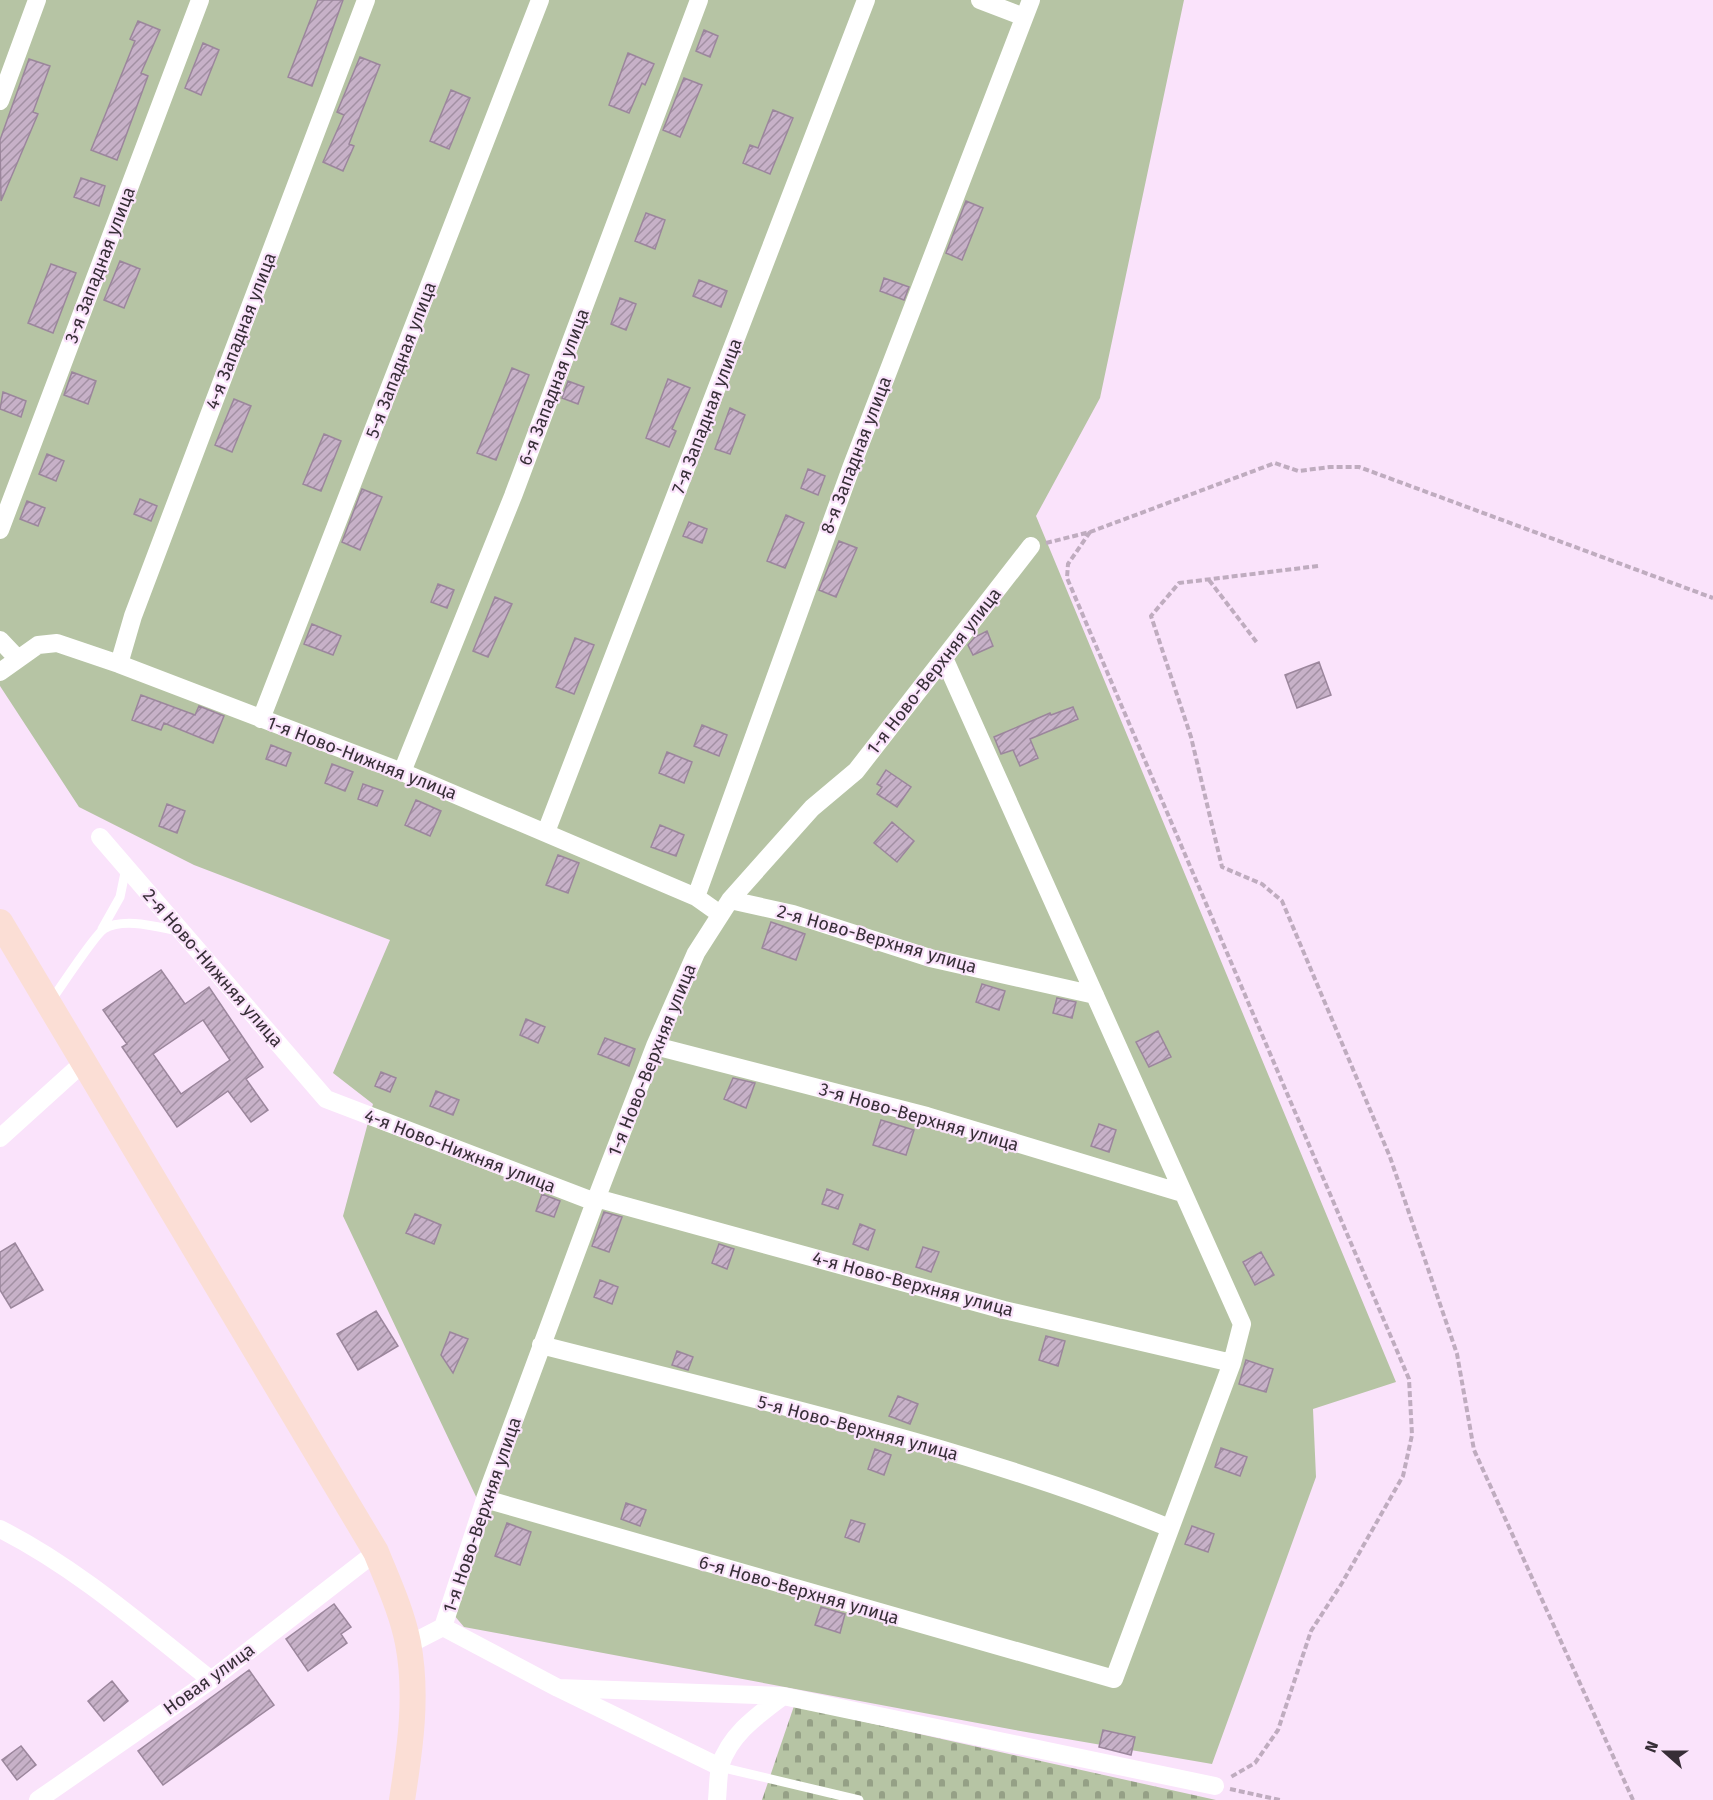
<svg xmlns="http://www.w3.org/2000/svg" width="1713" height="1800" font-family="'Fira Sans',sans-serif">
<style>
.cemetery{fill:url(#cemetery-stones)}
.garden{fill:#b6c4a4}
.building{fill:url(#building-hatch);stroke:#9b869c;stroke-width:1.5;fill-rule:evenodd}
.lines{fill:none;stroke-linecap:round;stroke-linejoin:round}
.path{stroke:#bfacbf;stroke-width:4;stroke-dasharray:6 3;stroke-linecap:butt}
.service{stroke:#fff;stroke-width:9}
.minor{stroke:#fff;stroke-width:18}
.secondary{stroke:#fbded5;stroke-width:26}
.labels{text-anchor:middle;stroke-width:4.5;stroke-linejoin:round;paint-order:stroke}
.street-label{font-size:18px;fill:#372e37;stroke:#fae3fb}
</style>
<defs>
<pattern id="cemetery-stones" width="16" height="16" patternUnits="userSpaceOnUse" patternTransform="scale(1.5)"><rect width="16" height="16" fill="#b6c4a4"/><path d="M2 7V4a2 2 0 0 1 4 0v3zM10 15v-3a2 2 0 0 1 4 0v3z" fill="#95a086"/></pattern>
<pattern id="building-hatch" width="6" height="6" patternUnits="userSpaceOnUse" patternTransform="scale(1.5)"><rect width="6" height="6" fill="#c7b1c8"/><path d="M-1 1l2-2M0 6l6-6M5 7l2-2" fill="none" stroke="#a290a3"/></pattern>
</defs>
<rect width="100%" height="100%" fill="#fae3fb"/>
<path class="cemetery" d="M794,1706L1216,1800H762Z"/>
<path class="garden" d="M0,0H1184L1100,398L1036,516L1396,1382L1313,1409L1316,1477L1212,1764L1015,1730L464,1627L448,1608L480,1505L343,1216L373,1104L333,1073L390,940L194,865L79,807L0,686Z"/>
<path class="building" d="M318,0H343L312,86L288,77Z
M138,21L160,30L141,73L148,76L117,160L91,150L135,41L130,39Z
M704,30L718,36L710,57L696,51Z
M203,43L219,50L201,95L185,88Z
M628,53L654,64L645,85L642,83L629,113L609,105Z
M360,57L380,65L349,144L354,146L343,171L323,162L344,115L337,112Z
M29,59L50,66L33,112L38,114L1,201L0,140Z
M684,78L702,85L680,137L663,130Z
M451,90L470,98L449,149L430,141Z
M773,110L793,118L770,174L743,163L750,145L758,148Z
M81,178L105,186L99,206L74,197Z
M966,201L983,208L962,260L946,253Z
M646,213L665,220L655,249L635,241Z
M120,261L140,269L124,308L104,300Z
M51,264L76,273L53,333L28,323Z
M884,278L909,287L904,300L880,291Z
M699,280L727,291L721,307L693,296Z
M620,298L636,304L626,330L611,324Z
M512,368L529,375L496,460L477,453Z
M72,372L96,381L88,404L64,395Z
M668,379L690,388L672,429L676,431L669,447L646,438Z
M568,381L584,387L578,404L562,398Z
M3,392L26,401L21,417L0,409Z
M234,399L251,406L232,452L215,445Z
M730,408L745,415L730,454L715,449Z
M324,434L341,441L321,491L303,484Z
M47,454L64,461L56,481L39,474Z
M808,469L825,476L818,495L801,488Z
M362,489L382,497L360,550L342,542Z
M140,499L157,506L151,521L134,514Z
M27,501L45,508L38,526L20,519Z
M786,515L804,523L785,568L767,561Z
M689,522L707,529L702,543L683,536Z
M839,541L857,548L836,597L819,590Z
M438,584L454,590L447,608L431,602Z
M495,597L512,604L488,657L473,651Z
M312,624L341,636L333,655L304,644Z
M987,631L993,646L973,655L968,645L975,637Z
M575,638L594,645L574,694L556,687Z
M1319,662L1331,695L1297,708L1285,675Z
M141,695L195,715L199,706L224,716L213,743L164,723L161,730L132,720Z
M1073,707L1078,719L1030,739L1038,758L1020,766L1013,750L1001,754L994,737L1050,713L1051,715Z
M702,725L727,735L719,756L694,746Z
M271,745L291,753L286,766L266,759Z
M667,752L692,762L684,783L659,773Z
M332,764L353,772L345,791L325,783Z
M886,770L911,787L897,807L877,794L882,787L877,784Z
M363,784L383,791L377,806L358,799Z
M416,800L441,811L430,836L405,825Z
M167,804L185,811L177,833L159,826Z
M892,822L914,841L897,862L874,843Z
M660,825L684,835L676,856L651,847Z
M558,855L579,863L568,893L546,885Z
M771,922L805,934L796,960L762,948Z
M161,970L185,1004L209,987L263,1067L246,1079L268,1110L251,1122L228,1091L177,1127L122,1047L127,1044L103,1010ZM203,1020L230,1060L181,1094L153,1054Z
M982,984L1005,991L999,1010L976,1002Z
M1057,998L1076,1002L1072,1018L1053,1013Z
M526,1019L545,1027L538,1043L520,1035Z
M1158,1031L1171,1057L1149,1067L1136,1042Z
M605,1038L635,1049L629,1066L598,1054Z
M381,1072L396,1078L390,1092L375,1086Z
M733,1078L755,1083L746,1108L724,1099Z
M436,1091L459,1100L453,1115L430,1106Z
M881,1120L914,1130L906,1155L873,1145Z
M1099,1124L1116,1130L1109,1152L1091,1146Z
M827,1189L843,1195L838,1209L822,1204Z
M542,1194L560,1201L554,1217L536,1211Z
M604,1212L622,1217L609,1252L592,1246Z
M415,1214L441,1225L434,1244L406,1233Z
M860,1224L875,1230L868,1250L853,1244Z
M15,1243L43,1290L11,1308L0,1290V1252Z
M719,1244L734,1249L727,1269L712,1263Z
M923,1247L939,1252L931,1272L916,1267Z
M1261,1252L1274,1275L1255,1285L1243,1262Z
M600,1280L618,1287L612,1304L594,1297Z
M376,1311L398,1346L358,1370L337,1334Z
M450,1332L468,1339L453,1373L441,1355Z
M1046,1336L1065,1341L1058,1366L1039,1360Z
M677,1351L693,1357L688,1370L672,1365Z
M1246,1360L1273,1369L1266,1392L1239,1384Z
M898,1396L918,1404L910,1424L889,1416Z
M1221,1448L1247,1457L1240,1476L1215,1467Z
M875,1449L891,1455L884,1475L868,1469Z
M626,1503L646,1510L640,1526L621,1519Z
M851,1520L865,1524L859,1542L845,1537Z
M507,1523L531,1532L520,1565L495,1556Z
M1192,1526L1214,1534L1208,1552L1185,1544Z
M334,1604L351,1627L341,1634L347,1643L308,1671L286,1639Z
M821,1607L845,1614L840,1633L815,1625Z
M249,1670L274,1705L163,1785L138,1751Z
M112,1681L128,1701L104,1721L88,1701Z
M1103,1730L1135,1737L1131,1755L1099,1747Z
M21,1746L36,1765L17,1780L2,1760Z"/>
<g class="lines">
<path class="path" d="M1090,532L1068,564L1067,578L1409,1379L1412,1435L1403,1476L1342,1583L1311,1631L1278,1730L1255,1763L1229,1778
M1046,543L1090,532L1275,463L1298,471L1330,467H1359L1713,598
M1318,566L1179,583L1151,616L1191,737L1222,867L1262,884L1282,901L1390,1157L1457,1354L1474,1450L1633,1800
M1209,580L1258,644
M1230,1789L1280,1800"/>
<path class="service" d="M102,929L120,897L126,868
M50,1002C59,990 95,934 104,929C124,917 157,927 178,931
M720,1767L859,1800"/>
<path class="minor" d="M980,0L1024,17
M0,101L37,0
M0,530L200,0
M0,640L18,659
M119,664L133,616L366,0
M0,672L38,645L57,643L119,664L402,772L696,897L720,914
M261,719L540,0
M402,772L513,496L699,0
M546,832L866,0
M100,837L326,1099L595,1202
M696,897L851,468L1031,0
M730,900L793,914L930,958L1095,995
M655,1046L927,1116L1182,1193
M0,1138L84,1062
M596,1198L1004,1310L1232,1363
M541,1345C752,1399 968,1446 1170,1528
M485,1499L1114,1679L1232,1363L1242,1324L944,658
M0,1529C77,1568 144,1627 211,1680
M443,1627L558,1688L720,1767
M408,1645L443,1627L485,1499L595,1202L655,1046L696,953L730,900L812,808L856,771L1031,546
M558,1688L783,1696L1215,1786
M38,1800L211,1680L376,1552
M717,1800C718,1789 718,1777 720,1766C730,1734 758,1715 783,1696"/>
<path class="secondary" d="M0,922L376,1552C388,1582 402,1612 408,1643C418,1695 410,1749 402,1800"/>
</g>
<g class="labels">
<g class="street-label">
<text transform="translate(100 265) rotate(-69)" y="6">3-я Западная улица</text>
<text transform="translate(241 331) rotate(-69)" y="6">4-я Западная улица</text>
<text transform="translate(401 360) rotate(-69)" y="6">5-я Западная улица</text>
<text transform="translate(554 387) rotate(-69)" y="6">6-я Западная улица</text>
<text transform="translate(707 416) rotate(-69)" y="6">7-я Западная улица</text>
<text transform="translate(856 455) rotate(-69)" y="6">8-я Западная улица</text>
<text transform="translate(934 671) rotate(-52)" y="6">1-я Ново-Верхняя улица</text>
<text transform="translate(362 758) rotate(21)" y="6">1-я Ново-Нижняя улица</text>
<text transform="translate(877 939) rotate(16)" y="6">2-я Ново-Верхняя улица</text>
<text transform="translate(213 968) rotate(49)" y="6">2-я Ново-Нижняя улица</text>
<text transform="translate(652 1060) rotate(-68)" y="6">1-я Ново-Верхняя улица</text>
<text transform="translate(919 1117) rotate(16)" y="6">3-я Ново-Верхняя улица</text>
<text transform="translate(460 1151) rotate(21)" y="6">4-я Ново-Нижняя улица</text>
<text transform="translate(913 1284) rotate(15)" y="6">4-я Ново-Верхняя улица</text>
<text transform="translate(858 1428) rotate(15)" y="6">5-я Ново-Верхняя улица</text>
<text transform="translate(482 1515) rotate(-71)" y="6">1-я Ново-Верхняя улица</text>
<text transform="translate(799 1590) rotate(16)" y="6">6-я Ново-Верхняя улица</text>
<text transform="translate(209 1679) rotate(-36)" y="6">Новая улица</text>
</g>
</g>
<g transform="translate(1665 1752) rotate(291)" stroke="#fae3fb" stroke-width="4.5" paint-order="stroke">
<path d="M0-4.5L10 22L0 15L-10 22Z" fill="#372e37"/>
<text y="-9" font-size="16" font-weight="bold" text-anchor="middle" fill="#372e37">N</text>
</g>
</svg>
